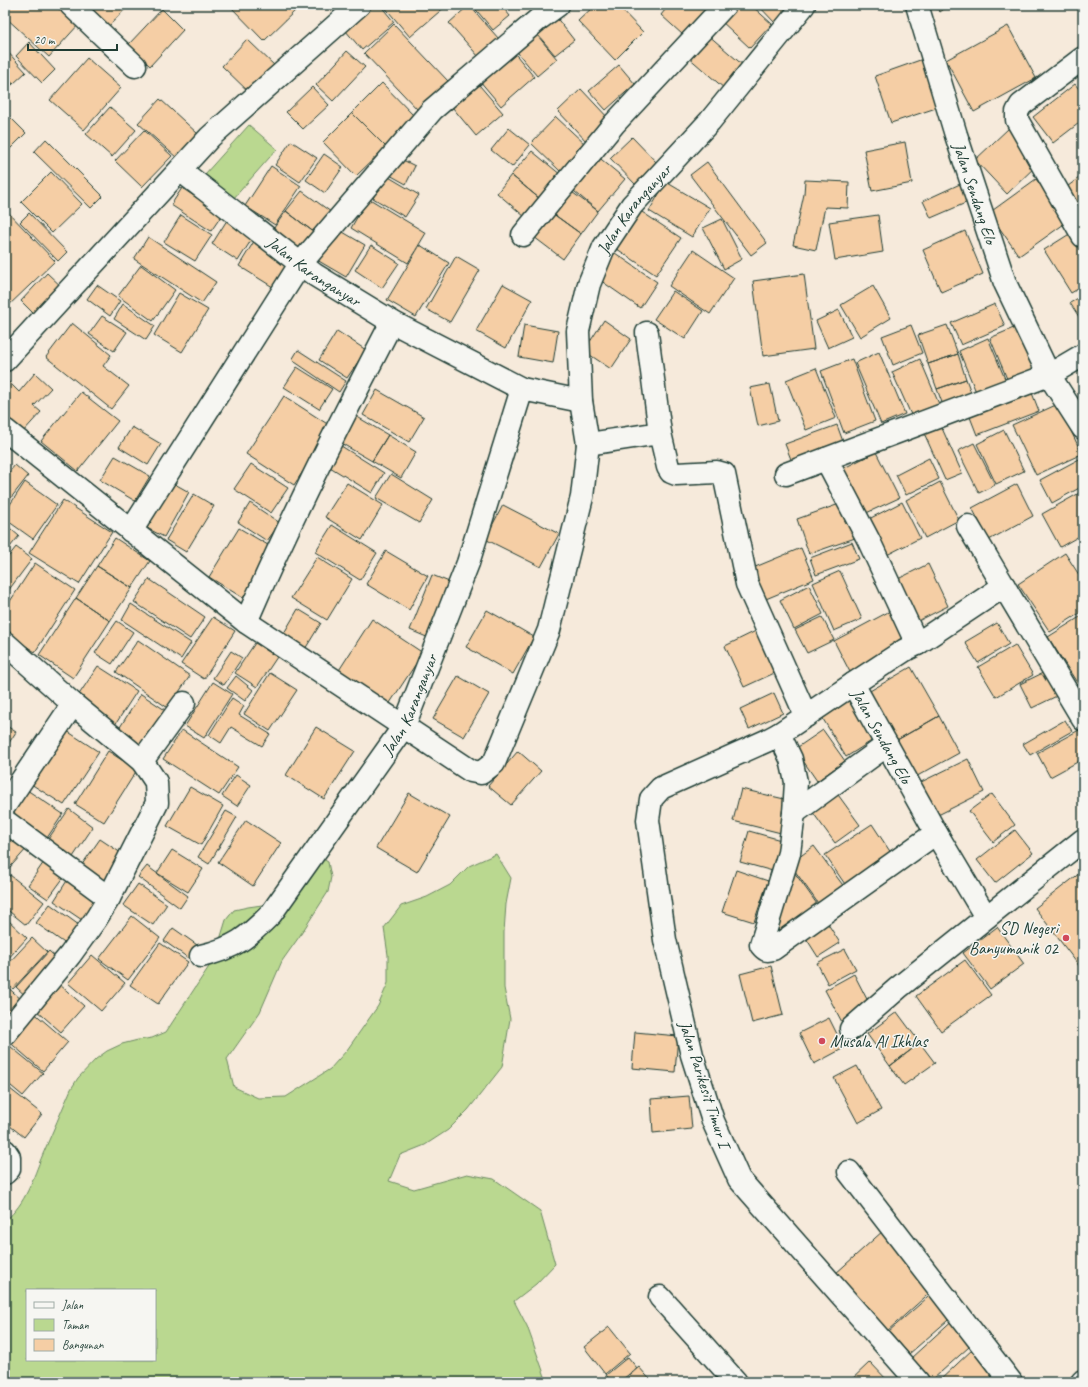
<svg xmlns="http://www.w3.org/2000/svg" width="1088" height="1387" font-family="Caveat,sans-serif">
<style>
.green{fill:#bad890;stroke:#6c8a62;fill-rule:evenodd}
.building{fill:#f5cea5;stroke:#1f3d34}
.lines{fill:none;stroke-linecap:round;stroke-linejoin:round}
.minor-casing{stroke:#1f3d34;stroke-width:25}
.minor{stroke:#f6f6f2;stroke-width:22}
.poi-dot{fill:#d1495b;stroke:#f6f6f2;stroke-width:1.5}
.labels{text-anchor:middle;stroke-width:3;stroke-linejoin:round;paint-order:stroke}
.street-label{font-size:17px;fill:#1f3d34;stroke:#f6f6f2}
.poi-label{font-size:17px;fill:#1f3d34;stroke:#f6f6f2;text-anchor:end}
</style>
<rect width="100%" height="100%" fill="#f6eadb"/>
<filter id="ink" filterUnits="userSpaceOnUse"><feTurbulence type="fractalNoise" baseFrequency=".025" numOctaves="2"/><feDisplacementMap in="SourceGraphic" scale="8" xChannelSelector="R" yChannelSelector="G"/><feConvolveMatrix kernelMatrix="1 2 1 2 8 2 1 2 1" color-interpolation-filters="sRGB"/></filter>
<g filter="url(#ink)">
<path class="green" d="M249,125L277,149L233,199L205,174Z
M496,854L511,878L506,904L504,932V988L510,1019L502,1067L468,1110L448,1130L425,1145L400,1155L389,1181L414,1189L467,1174L494,1179L540,1211L555,1264L536,1284L514,1301L527,1326L547,1382H5V1221C27,1202 32,1180 43,1154C52,1132 62,1111 71,1089L78,1078L96,1059L107,1051L122,1044L138,1040L152,1038L166,1032L214,959L226,920L234,910L248,907L262,905L316,855L328,862L331,877L328,892L299,937L282,961L260,1012L227,1059L234,1087L258,1098L286,1097L330,1069L347,1050L378,1006L388,983V955L384,928L401,906L427,897L450,885L469,866ZM27,1290H155V1360H27Z"/>
<path class="building" d="M11,5H59L79,24L49,57L5,17V11Z
M81,5H129L107,28Z
M229,5H295L298,8L264,41Z
M373,5H380L394,22L362,50L345,30Z
M383,5H447L410,37Z
M469,5L499,39L479,57L449,23Z
M472,5H501L510,16L493,30Z
M595,5H617L643,32L615,60L578,21Z
M669,5H710L683,35L661,15Z
M733,5H751L772,24L750,48L720,20Z
M758,5H792L775,23Z
M934,5H950L940,12Z
M1076,5H1083V16Z
M162,9L183,30L150,66L128,45Z
M552,12L574,40L555,55L532,28Z
M394,24L448,81L418,110L364,53Z
M1008,26L1036,78L974,112L946,60Z
M533,30L557,59L537,76L513,47Z
M707,34L744,66L725,89L687,56Z
M247,39L278,69L253,96L222,66Z
M29,42L55,70L42,83L16,56Z
M5,49L26,72L13,84L5,75Z
M347,51L365,67L333,101L316,85Z
M513,51L534,77L501,106L479,80Z
M87,58L121,88L84,130L50,100Z
M923,59L939,107L891,123L875,76Z
M619,65L635,84L606,110L589,91Z
M5,75L13,84L5,92Z
M474,79L503,113L476,136L448,102Z
M382,83L415,117L386,147L352,113Z
M1075,84L1083,94V120L1053,143L1033,117Z
M312,87L329,105L303,129L286,112Z
M581,89L610,120L587,142L558,111Z
M160,99L198,134L177,158L138,123Z
M110,107L136,130L112,157L86,134Z
M5,112L26,133L5,154Z
M352,113L386,147L356,176L323,142Z
M556,117L586,145L561,172L531,143Z
M509,128L530,145L512,167L491,150Z
M1009,128L1040,162L1007,194L975,160Z
M144,130L172,156L142,187L115,161Z
M632,137L658,164L636,185L610,158Z
M46,139L103,196L91,208L34,152Z
M291,141L317,158L300,182L275,165Z
M905,142L912,183L872,191L864,150Z
M532,151L561,175L540,199L511,175Z
M324,154L343,167L325,193L306,180Z
M596,155L625,179L598,211L569,187Z
M397,157L415,166L406,184L388,174Z
M707,162L767,243L751,255L690,175Z
M271,166L301,186L275,225L245,206Z
M51,172L82,204L52,233L21,202Z
M511,175L540,199L525,217L497,193Z
M1083,175V213L1082,214L1064,189Z
M387,176L419,195L405,217L373,198Z
M1036,179L1067,222L1019,256L989,213Z
M805,180L849,182L848,208L825,207L816,250L793,245L804,194Z
M666,182L710,208L692,237L649,211Z
M960,184L968,202L931,218L923,201Z
M182,188L222,215L211,231L171,205Z
M569,190L598,211L581,234L552,213Z
M302,191L331,212L315,233L286,211Z
M368,198L426,233L408,263L351,228Z
M636,208L681,238L656,275L611,245Z
M5,209L55,261L6,308L5,307Z
M286,211L315,233L300,253L271,232Z
M29,213L67,252L58,261L20,222Z
M552,213L581,234L563,259L534,237Z
M181,215L212,235L195,261L164,242Z
M878,215L883,252L835,260L829,222Z
M229,217L255,234L238,261L212,244Z
M722,219L742,259L724,269L703,228Z
M336,228L365,245L346,277L317,260Z
M965,231L983,274L941,292L923,250Z
M1071,233L1083,252V286L1071,293L1044,250Z
M148,237L216,282L202,303L134,259Z
M256,238L294,262L276,289L239,266Z
M371,245L399,263L382,288L355,270Z
M420,245L449,263L416,317L387,300Z
M693,250L734,278L710,314L669,286Z
M615,253L657,282L640,308L597,278Z
M456,256L480,270L450,322L426,309Z
M141,265L175,290L153,321L118,296Z
M47,273L65,290L39,319L21,301Z
M804,274L814,349L763,356L753,281Z
M503,284L532,300L506,348L476,331Z
M97,285L120,301L110,316L87,299Z
M873,286L891,318L860,337L841,305Z
M673,291L703,311L685,339L654,319Z
M179,293L208,310L182,352L154,335Z
M1083,295V323L1070,303Z
M123,304L155,326L146,340L114,319Z
M995,304L1005,326L961,345L951,323Z
M839,310L852,337L828,348L816,321Z
M102,316L127,332L114,351L89,334Z
M604,320L631,339L611,369L584,351Z
M72,323L111,355L103,366L129,386L111,409L46,357Z
M524,325L558,331L553,363L519,357Z
M911,325L922,353L893,365L882,336Z
M947,325L958,354L928,364L918,335Z
M1016,327L1036,375L1010,386L990,338Z
M337,331L366,350L347,378L319,360Z
M988,338L1008,386L979,399L959,351Z
M298,350L346,381L339,392L292,360Z
M879,352L905,414L881,424L855,363Z
M958,354L966,379L937,389L928,364Z
M852,359L875,421L844,433L821,371Z
M920,359L939,404L912,417L892,372Z
M297,367L332,389L319,409L284,387Z
M816,368L836,418L806,430L786,380Z
M35,373L51,388L34,406L41,412L22,433L5,417V380L6,379L19,392Z
M966,379L973,398L944,408L937,389Z
M770,384L778,421L758,426L750,388Z
M377,390L424,417L409,442L363,415Z
M81,392L118,421L78,471L41,441Z
M1032,393L1039,411L977,435L970,417Z
M284,396L332,427L294,485L246,454Z
M1058,404L1082,454L1036,475L1012,425Z
M354,415L388,435L372,461L339,442Z
M837,425L845,447L794,467L785,444Z
M941,426L962,473L945,480L924,433Z
M132,427L161,444L148,465L119,447Z
M1004,430L1024,471L996,484L977,444Z
M388,435L416,452L401,478L372,461Z
M974,443L995,485L979,493L958,451Z
M338,444L384,473L372,493L325,464Z
M876,452L899,498L862,515L840,470Z
M115,456L150,476L135,501L100,480Z
M1083,457V486L1052,503L1040,480Z
M929,458L939,479L906,495L896,475Z
M251,464L288,488L271,513L234,489Z
M15,465L28,476L10,499L5,495V477Z
M391,474L433,500L419,523L376,498Z
M25,482L57,505L33,539L5,519V512Z
M940,482L959,520L925,538L906,500Z
M173,483L189,492L164,537L147,528Z
M347,483L383,505L362,540L325,517Z
M1017,484L1033,516L989,540L972,508Z
M1083,491V534L1060,547L1042,514Z
M194,494L214,506L186,552L166,540Z
M63,500L112,532L79,584L29,553Z
M845,502L858,537L809,554L797,519Z
M902,502L920,538L883,557L865,521Z
M250,503L280,523L267,541L238,522Z
M503,505L559,534L541,567L485,539Z
M5,524L19,536L5,553Z
M332,525L377,553L360,580L315,552Z
M239,528L273,548L243,598L209,577Z
M115,538L150,561L132,588L97,566Z
M852,542L859,559L816,575L810,558Z
M16,547L32,559L5,595V561Z
M801,548L814,579L761,601L748,570Z
M386,551L428,576L409,610L366,584Z
M1065,553L1083,581V611L1050,632L1018,584Z
M317,557L352,579L327,620L291,598Z
M35,563L75,590L35,652L5,632V609Z
M928,564L948,606L910,625L890,583Z
M97,566L132,588L110,621L76,598Z
M840,571L862,619L834,631L813,583Z
M432,575L459,586L436,641L410,630Z
M149,579L205,617L190,639L134,602Z
M809,585L823,614L794,629L780,600Z
M76,598L110,621L73,678L39,655Z
M131,604L191,643L181,659L122,620Z
M298,609L321,623L302,654L280,640Z
M487,610L534,637L513,674L466,647Z
M892,610L911,646L852,676L834,641Z
M1083,615V688L1081,689L1048,637Z
M213,617L235,631L204,679L181,664Z
M822,617L834,640L807,653L795,630Z
M372,619L423,653L384,712L334,678Z
M117,621L133,632L112,664L95,653Z
M997,623L1009,644L978,663L965,642Z
M762,628L781,670L744,687L725,646Z
M138,640L190,676L168,708L116,672Z
M255,643L277,657L257,687L235,673Z
M1015,645L1033,675L996,697L978,667Z
M231,651L242,658L224,685L213,678Z
M98,666L137,691L113,728L74,702Z
M911,667L939,716L890,744L863,695Z
M1051,669L1063,693L1032,708L1020,684Z
M270,673L297,690L270,731L244,714Z
M236,676L253,690L245,701L227,688Z
M458,676L489,694L464,737L433,719Z
M213,682L232,694L204,738L185,726Z
M774,693L783,713L749,729L740,709Z
M141,694L165,710L141,750L115,735Z
M232,698L244,706L239,715L270,734L262,746L231,727L221,743L209,735Z
M848,698L873,740L846,757L820,714Z
M939,716L959,753L910,780L890,744Z
M1065,720L1072,731L1030,755L1023,744Z
M5,725L16,732L5,749Z
M316,727L355,751L324,799L286,775Z
M182,730L238,767L219,795L163,759Z
M823,730L845,761L817,781L795,749Z
M1079,730L1083,736V759L1050,777L1037,753Z
M67,731L99,752L64,805L31,784Z
M108,751L137,770L104,822L75,804Z
M518,751L541,771L511,805L488,786Z
M968,759L984,792L934,817L917,784Z
M236,775L251,785L237,806L222,796Z
M190,787L223,806L201,845L167,826Z
M24,788L63,814L45,841L6,815Z
M741,789L793,801L785,834L733,821Z
M836,792L860,825L835,843L811,810Z
M409,793L450,817L417,872L376,848Z
M992,794L1015,825L993,842L969,811Z
M69,809L93,827L69,863L44,845Z
M226,811L237,817L209,864L198,857Z
M246,820L281,843L253,886L218,862Z
M872,824L895,859L849,890L825,855Z
M5,828L28,847L5,873Z
M1015,830L1033,853L995,883L977,860Z
M749,831L788,842L780,873L740,862Z
M100,839L124,855L105,882L81,866Z
M814,846L845,888L820,906L790,864Z
M172,850L203,869L188,892L157,873Z
M46,859L67,873L48,899L28,885Z
M147,866L188,896L180,908L138,877Z
M792,869L822,911L770,942Z
M736,870L768,881L754,922L722,912Z
M1080,873L1083,876V971L1035,908Z
M10,875L44,902L26,925L5,908V882Z
M70,876L99,896L82,920L54,901Z
M138,884L167,904L153,925L123,905Z
M50,904L83,928L70,947L36,923Z
M132,916L160,938L128,980L99,959Z
M8,920L27,938L5,962V923Z
M828,924L840,943L818,957L806,938Z
M997,927L1024,964L990,989L963,953Z
M173,928L200,947L191,960L164,941Z
M32,938L47,952L13,989L5,981V967Z
M160,943L188,962L158,1004L130,985Z
M845,949L856,969L828,984L817,963Z
M49,951L63,964L30,1000L16,987Z
M92,955L125,983L101,1011L68,983Z
M965,960L991,995L941,1031L916,996Z
M771,966L783,1015L752,1023L740,974Z
M854,974L872,1009L843,1024L825,990Z
M59,984L84,1006L61,1032L36,1010Z
M5,985L22,1000L5,1020Z
M32,1011L68,1042L43,1071L7,1040Z
M897,1012L920,1043L890,1066L867,1034Z
M829,1018L844,1048L814,1064L799,1033Z
M635,1032L678,1036L675,1072L632,1068Z
M5,1042L43,1073L23,1096L5,1081Z
M920,1043L935,1063L904,1085L890,1066Z
M857,1066L881,1110L858,1123L834,1078Z
M5,1085L42,1114L24,1137L5,1122Z
M689,1096L692,1129L653,1133L651,1099Z
M884,1230L935,1288L886,1332L835,1274Z
M1083,1237V1245L1079,1241Z
M935,1291L955,1314L909,1354L889,1331Z
M957,1316L978,1339L932,1380L911,1358Z
M609,1327L630,1353L605,1374L584,1347Z
M974,1348L1006,1382H938Z
M628,1357L637,1368L619,1382H612L606,1375Z
M870,1362L889,1382H849Z
M639,1367L652,1382H622Z"/>
<g class="lines">
<g class="minor-casing">
<g id="minor">
<path d="M71,5L135,66"/>
<path id="s1" d="M917,5L956,135L1005,283L1049,375L1083,428"/>
<path d="M1083,58L1021,105L1017,112V120L1083,236"/>
<path id="s2" d="M180,170L315,275L392,322L522,389L581,401"/>
<path d="M523,235L614,124L725,5"/>
<path d="M647,333L660,433"/>
<path d="M5,360L210,137L359,5"/>
<path id="s3" d="M5,430L246,622L471,771L481,773L494,763L549,630L582,497L588,444L581,401L578,331L589,284L604,247L632,205L710,121L804,5"/>
<path d="M588,444L660,433L668,467L671,472L676,474L717,472L724,474L747,584L806,716"/>
<path d="M826,459L868,539L917,644L1004,586"/>
<path d="M786,474L1049,375L1083,355"/>
<path d="M968,526L1083,719"/>
<path d="M131,531L301,263L432,110L540,18L558,5"/>
<path d="M246,622C290,520 341,420 392,322"/>
<path d="M5,643L73,704L142,761L156,782L157,803L109,898L96,919L70,955L5,1034"/>
<path id="s4" d="M917,644L905,650L853,684L936,833L986,917"/>
<path d="M779,734L853,684"/>
<path d="M142,761L184,703"/>
<path d="M5,805L73,704"/>
<path d="M794,813L887,745"/>
<path d="M5,821L109,898"/>
<path id="s5" d="M201,956C235,948 247,938 271,914L404,726L468,563L522,389"/>
<path d="M851,1029L898,988L1083,840"/>
<path d="M5,1151L9,1157V1169L5,1173"/>
<path d="M849,1172L1011,1382"/>
<path d="M660,1297L736,1382"/>
<path d="M918,1382L739,1179L713,1121L692,1055L665,940L648,820L651,799L661,788L766,741L779,734L791,759L796,782L794,813L789,853L761,945C765,950 766,951 773,949L936,833"/>
<path d="M1082,1382L1083,1381"/>
</g>
</g>
<use href="#minor" class="minor"/>
</g>
</g>
<g class="poi-dot">
<circle cx="1066" cy="938" r="4"/>
<circle cx="822" cy="1041" r="4"/>
</g>
<g class="labels">
<g class="street-label">
<text dy="6" stroke="none"><textPath href="#s1" startOffset="197">Jalan Sendang Elo</textPath></text>
<text dy="6" stroke="none"><textPath href="#s3" startOffset="1189">Jalan Karanganyar</textPath></text>
<text dy="6" stroke="none"><textPath href="#s2" startOffset="168">Jalan Karanganyar</textPath></text>
<text dy="6" stroke="none"><textPath href="#s5" startOffset="335">Jalan Karanganyar</textPath></text>
<text dy="6" stroke="none"><textPath href="#s4" startOffset="135">Jalan Sendang Elo</textPath></text>
<text transform="translate(705 1084) rotate(72)" y="6">Jalan Parikesit Timur I</text>
</g>
<g class="poi-label">
<text x="1058" y="934">SD Negeri<tspan x="1058" dy="20">Banyumanik 02</tspan></text>
<text x="830" y="1047" text-anchor="start">Musala Al Ikhlas</text>
</g>
</g>
<rect width="1088" height="1387" fill="none" stroke="#f6f6f2" stroke-width="20"/>
<rect x="10" y="10" width="1068" height="1367" fill="none" stroke="#1f3d34" stroke-width="1.5" filter="url(#ink)"/>
<rect x="26" y="1289" width="130" height="72" fill="#f6f6f2" stroke="#a0aca6"/>
<rect x="34" y="1302" width="20" height="6" fill="#f6f6f2" stroke="#a0aca6"/>
<text x="62" y="1309" font-size="12" fill="#1f3d34">Jalan</text>
<rect x="34" y="1319" width="20" height="12" fill="#bad890" stroke="#a0aca6"/>
<text x="62" y="1329" font-size="12" fill="#1f3d34">Taman</text>
<rect x="34" y="1339" width="20" height="12" fill="#f5cea5" stroke="#a0aca6"/>
<text x="62" y="1349" font-size="12" fill="#1f3d34">Bangunan</text>
<path d="M28 44v6h89v-6" fill="none" stroke="#1f3d34" stroke-width="2"/>
<text x="34" y="44" font-size="12" fill="#1f3d34" stroke="#f6f6f2" stroke-width="3" paint-order="stroke">20 m</text>
</svg>
